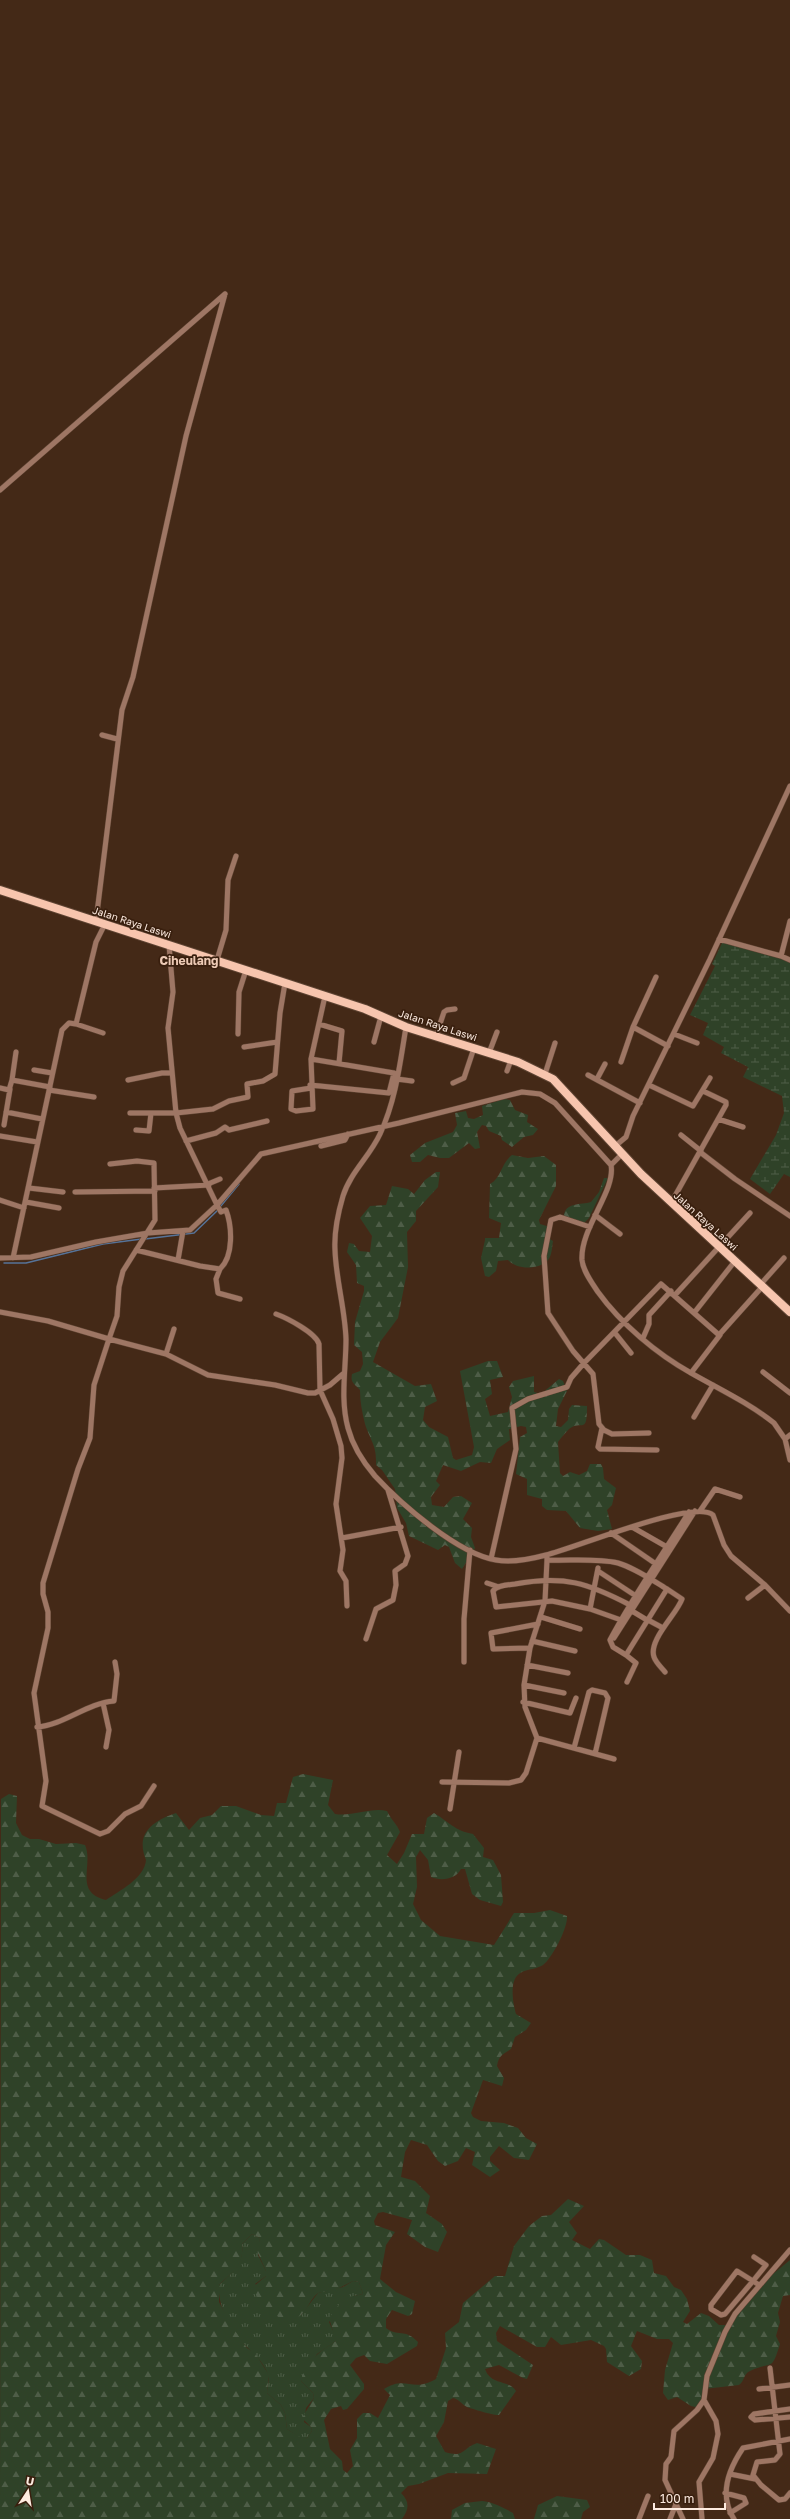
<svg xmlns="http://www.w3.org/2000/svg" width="790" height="2519" font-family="'Golos Text',sans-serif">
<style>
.grass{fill:url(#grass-tufts)}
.forest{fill:url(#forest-firs);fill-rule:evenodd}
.wetland{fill:url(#wetland-marsh)}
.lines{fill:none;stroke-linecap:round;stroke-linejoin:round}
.stream{stroke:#567399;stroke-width:1.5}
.street-casing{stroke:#5e4433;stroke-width:6}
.primary-casing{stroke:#5e4433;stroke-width:10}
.street{stroke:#9e7664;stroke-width:5}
.primary{stroke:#f7c5ae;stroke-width:8}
.labels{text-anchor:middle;stroke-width:3.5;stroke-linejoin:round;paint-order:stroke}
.street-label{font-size:10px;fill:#fdebe0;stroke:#391f0e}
.quarter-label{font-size:12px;font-weight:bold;fill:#edcab5;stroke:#391f0e}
</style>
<defs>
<pattern id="grass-tufts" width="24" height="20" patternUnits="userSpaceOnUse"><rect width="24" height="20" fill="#2f4228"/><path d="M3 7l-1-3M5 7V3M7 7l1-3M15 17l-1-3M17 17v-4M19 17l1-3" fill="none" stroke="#4e5d47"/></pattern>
<pattern id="forest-firs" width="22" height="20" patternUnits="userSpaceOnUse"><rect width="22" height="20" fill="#2f4228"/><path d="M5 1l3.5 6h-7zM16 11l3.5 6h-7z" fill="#4e5d47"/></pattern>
<pattern id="wetland-marsh" width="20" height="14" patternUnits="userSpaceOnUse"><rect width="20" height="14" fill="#2f4228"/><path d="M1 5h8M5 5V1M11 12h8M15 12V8" fill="none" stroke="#4e5d47"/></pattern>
</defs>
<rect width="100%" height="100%" fill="#442917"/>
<path class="grass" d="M252,2234L260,2238L258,2255L266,2271V2276L255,2284L301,2315L318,2293L343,2287L353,2281L359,2282L363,2294L354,2296L329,2322L336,2337V2341L317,2354L301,2381L313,2393L314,2398L306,2408L304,2422L311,2427L312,2431L307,2438L303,2440L287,2429L285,2413L281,2405L267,2393C267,2388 270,2379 268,2375C265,2364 255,2355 248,2348C232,2333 217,2306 219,2285C233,2272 244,2264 242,2244Z"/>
<path class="forest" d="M504,1099L510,1100L515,1110L528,1115L527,1122L538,1129L533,1135L524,1137L512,1147L502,1140L501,1136L489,1131L486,1126L482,1125L477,1132L480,1148L475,1149L469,1143L449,1158H440L428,1155L420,1162H412L410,1155L425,1143L453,1132L457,1125L455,1113L466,1111L468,1118L474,1119L483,1115L482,1106Z
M512,1155L528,1158L544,1156L556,1165V1186L539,1220L540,1224L550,1227L548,1238L553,1241C552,1246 552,1256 548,1260C539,1270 517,1270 508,1260L498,1261L496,1271L489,1277L485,1276L481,1258L485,1240V1238H499L501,1223L489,1218L490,1184C502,1177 501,1163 512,1155Z
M436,1172H440L438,1187L416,1211V1221L407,1232L408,1267L398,1318L380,1342L373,1362L415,1386L431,1384L437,1401L425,1407L423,1420L429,1427L448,1437L453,1458L456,1460L472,1455L474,1447L460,1371L488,1361H497L503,1377L490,1380L492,1394L485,1399L490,1416L508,1412L512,1397L509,1387L513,1381L534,1376V1392L541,1394L559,1379L563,1381L567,1391L558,1409L556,1426L561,1427L568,1420L569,1409L572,1405L587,1406C587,1436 582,1419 569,1429C565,1433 561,1438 558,1442L560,1473L563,1476L570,1472L579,1475L587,1471L590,1464H601L603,1468L604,1479L616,1488L612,1505L607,1510L612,1529L598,1531L580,1528L566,1511L547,1510L542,1506V1499L527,1495V1479L516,1474L520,1437L527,1433L526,1427L521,1426L509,1429L510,1440L497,1449L491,1463L480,1462L461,1471L443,1465L436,1481L440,1485L431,1497L432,1505L444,1507L453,1497L461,1496L472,1503L463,1519L472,1528L471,1537L475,1548L462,1569L455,1563L449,1547L445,1545L438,1550L409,1536L406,1523L397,1508L395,1489L382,1470L376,1465C377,1445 370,1440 365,1424C362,1412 360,1402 360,1390C355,1384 350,1383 352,1374L360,1371L363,1364L362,1352L354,1345L355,1322L364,1291V1286L357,1283L356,1265L347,1252L349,1243L354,1244L359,1251L370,1252L372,1236L360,1218L370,1206L386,1205L392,1186L408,1189L414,1194L425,1180Z
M604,1178H608L589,1218L583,1224L564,1216C565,1202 581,1205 591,1202L599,1192Z
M303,1774L333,1780L328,1805L335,1814C352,1817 371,1807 387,1811C392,1821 397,1824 400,1832L387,1855L397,1864L404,1853L412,1834H424L427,1818L434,1813C449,1822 455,1831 473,1834L484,1848L483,1857L493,1860L501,1875L503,1902L501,1906L480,1900L472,1894L465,1869H461C455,1880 441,1881 431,1877L428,1860L420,1850L416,1857L417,1887L413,1904L421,1920L440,1936L494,1945L514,1913H534L550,1910L567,1916C568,1928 552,1958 543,1965C537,1969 528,1969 522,1972C508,1978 513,2003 516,2014L531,2023L526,2030L515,2037L511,2049C502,2055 499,2055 497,2066L504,2078L502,2086L483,2080L471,2113L473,2117L481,2121L504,2123L518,2128L526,2138L537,2144L529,2160L514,2158L499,2146L490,2157V2161L500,2170L490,2177L472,2165L475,2152L466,2148L458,2161L445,2166L438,2161L427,2145L411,2140L405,2152L401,2177L415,2181L430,2196L426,2213L442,2224L447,2232L438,2252L425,2247L407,2234L412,2220L383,2212L378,2213L374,2221L375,2225L395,2232L386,2245L380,2279L396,2292L415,2301L412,2314L408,2316L392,2310L386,2319V2328C397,2337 405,2328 418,2342L417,2346L387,2364L370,2361L364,2355L356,2358L350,2365L364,2384V2389L347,2409L343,2410L341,2406L331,2409L324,2420L330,2449L342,2461L343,2470L347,2473L353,2466L350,2450L357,2438V2419L363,2413H370L378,2418L390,2395L384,2389C406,2375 412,2393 436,2379L446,2348L445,2333L459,2322L463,2303L495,2276H505L514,2246L529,2226L542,2216L551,2215L568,2199L584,2206L569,2222L577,2233L572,2240L590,2249L599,2239L604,2240L626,2255H640L652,2260L654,2273L666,2276L674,2287L681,2290L687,2299L690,2311L683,2322L687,2324L701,2313L709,2316L719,2325H729L773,2274L790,2260V2295L783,2296L778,2313L780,2322L776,2336L780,2344C771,2373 773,2360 750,2371C743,2374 745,2381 739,2385L704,2389L700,2408L691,2406L677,2397L668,2400L663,2393L665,2370L673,2343L669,2339H657L637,2331L631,2346L642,2361L641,2369L629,2376L607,2362L606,2349L604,2346L591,2340L561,2345L551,2337L545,2347H537L500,2326L496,2333L497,2341L533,2365L527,2379L523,2378L499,2365L485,2369C491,2386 508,2379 516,2391L499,2415C495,2416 473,2409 467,2407C461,2404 459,2399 453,2398L448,2401L444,2422L436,2436L445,2452C465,2458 461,2449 477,2443L496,2449L487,2474L448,2473L419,2484L408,2486L401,2493C410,2502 409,2509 402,2519H0L1,1799L9,1794L17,1796L16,1823L22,1835L30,1839H39L56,1844L76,1843L85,1845C94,1865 73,1892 106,1900C119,1891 145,1878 146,1860C135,1833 153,1821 176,1813L189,1830L200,1818L212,1815L221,1806H236L261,1815L274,1816L277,1803H286L293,1777ZM252,2234L260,2238L257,2251L266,2271V2276L252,2288L254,2292C263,2306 284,2330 301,2315C308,2309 310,2299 318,2293L335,2290L353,2281L359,2282L363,2294L344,2298L329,2318L336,2341C319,2352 306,2361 301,2381L313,2393L314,2398L302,2418L311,2427L312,2431L307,2438L303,2439L287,2429L285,2413L281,2405L267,2393L269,2375L255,2353L247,2348L231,2325L219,2302V2285C234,2270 244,2267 242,2244Z
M557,2496L587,2500L590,2507L583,2512L581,2519H534L538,2505Z
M482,2501C493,2502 504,2508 513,2513L515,2519H451L452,2510L465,2503Z"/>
<path class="wetland" d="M723,941L778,956L790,963V1177L784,1174L770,1194L750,1179L776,1135L784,1113L782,1096L743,1077L748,1067L721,1053L724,1047L703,1035L708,1023L690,1015L715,966L712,964Z"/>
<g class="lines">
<path class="stream" d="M220,1207L239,1184
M145,1239L194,1233L218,1210
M4,1263H26L103,1244L142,1239"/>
<g class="street-casing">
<path id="street" d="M0,490L225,294
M102,735L117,739
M96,921L122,710L133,677L186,436L225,294
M788,929L790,921
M719,939L781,956L788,929H790
M781,956L790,960
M217,960L226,930L228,880L236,856
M656,977L633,1027L668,1046
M76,1024L103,1033
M319,1024L342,1031L339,1063
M406,1027C400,1063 396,1100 380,1134C370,1156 350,1173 343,1196C338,1213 334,1233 335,1250C336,1280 345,1309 346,1339C346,1369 340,1399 348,1428C353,1447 363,1462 375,1476C401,1504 458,1554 496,1560C511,1563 531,1559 546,1555C573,1549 695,1498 713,1515L724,1545L731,1556L765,1585L790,1611
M238,1034L239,992L246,970
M674,1034L697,1043
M436,1036L444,1012L447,1010L455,1009
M374,1042L381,1016
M244,1047L277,1042
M16,1052L12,1080L50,1087
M489,1053L497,1032
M621,1062L633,1027
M34,1070L52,1073
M507,1071L511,1060
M545,1074L555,1043
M588,1075L640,1103
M397,1079L412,1081
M597,1079L605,1064
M128,1080L162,1073H172
M453,1083L464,1078L474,1048
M310,1085L389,1093L394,1073L311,1059
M649,1085L693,1106L710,1078
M0,1088L9,1090L12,1080
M311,1088L292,1091L291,1109L296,1111L313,1109L311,1059L325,996
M49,1090L94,1097
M6,1112L42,1119
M130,1113H176L213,1109L229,1101L248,1097L247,1084L263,1081L275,1074L280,1013L285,983
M718,1119L743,1127
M4,1125L10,1089
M136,1130L149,1131L151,1113
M681,1135L701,1151
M0,1136L37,1142
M186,1141L216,1133L225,1127L229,1130L267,1121
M321,1146L345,1140L348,1134
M614,1147L626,1137L633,1116L710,959L790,786
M700,1152L735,1179L790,1216
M110,1164L137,1161L154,1163L155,1220L123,1271L119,1287L117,1316L109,1339L166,1354L208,1375L275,1385L308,1393H315L330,1385L344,1373
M611,1165L622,1154
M208,1184L220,1179
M29,1188L63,1192
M154,1188L209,1185
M75,1192L155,1191
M0,1200L24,1208
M26,1202L59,1208
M671,1203L726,1105V1102L703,1091
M595,1215L620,1234
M590,1227L560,1217L551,1220L544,1256L548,1313L573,1351L593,1374L599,1424L604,1430L612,1434L649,1433
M136,1250L200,1266L220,1269C234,1256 232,1226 226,1210L221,1212L217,1205L180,1128L176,1113L168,1028L173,992L169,945
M0,1258L31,1257L96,1242L148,1233L190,1230L217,1205L261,1154L399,1123L522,1092L540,1094L555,1103L611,1165C616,1191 580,1228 582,1260C583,1271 592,1283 598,1292C621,1324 657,1354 691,1373C719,1389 749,1403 774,1423L785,1439L790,1460
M13,1258L62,1030L69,1023L76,1024L96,942L105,924
M178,1260L183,1231
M220,1269L216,1279L218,1293L240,1299
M760,1285L784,1258
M675,1295L750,1213
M0,1312L48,1321L109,1339L94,1385L90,1438L78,1469L43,1583V1594L48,1612V1628L34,1693L46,1781L42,1806L100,1834L108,1831L125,1814L141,1806L154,1786
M694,1313L735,1261
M276,1314C287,1318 316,1333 319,1344L320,1390L333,1419L341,1446L342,1458L336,1504L343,1550L340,1571L346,1581L347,1606
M615,1333L631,1353
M643,1338L649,1324V1315L671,1291
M166,1354L174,1329
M763,1372L790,1393
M691,1373L720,1335
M694,1417L713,1385
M602,1428L598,1447L600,1449L657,1450
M785,1439L790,1435
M700,1511L715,1489L740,1497
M632,1527L667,1547
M611,1533L656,1564
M342,1538L401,1527
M547,1555V1560C569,1561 596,1558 618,1563C635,1568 652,1580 667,1589L626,1655L613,1647L610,1640C633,1596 663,1554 689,1512
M491,1559L516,1449L512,1408L528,1399L567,1387L571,1378L584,1363L661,1284L719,1335L762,1287
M598,1571L639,1598
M487,1583L499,1587
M748,1598L765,1585
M590,1609L598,1568
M632,1611L647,1620
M541,1617L580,1629
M621,1620L590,1609L552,1601L496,1607L493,1591C497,1585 508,1585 515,1584C564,1575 588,1583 630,1605
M648,1620L663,1628
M614,1638L695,1511
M366,1639L376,1609L393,1600L396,1585L395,1571L405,1564L408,1556L388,1490
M532,1641L575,1651
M530,1648L493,1649L491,1633L538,1624
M626,1655L636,1663L627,1682
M464,1662V1619L470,1550
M527,1665L568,1673
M665,1672C662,1668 656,1663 654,1657C648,1640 677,1614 682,1599L667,1589
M524,1685L564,1693
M523,1702L570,1713L576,1698
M103,1703L109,1730L106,1747
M37,1727C64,1725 87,1703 114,1701L117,1674L115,1662
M537,1738L614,1759
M574,1748L589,1692L592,1690L605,1693L608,1698L595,1754
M442,1782L509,1783L521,1780L526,1773L537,1738L525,1707L524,1685L530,1648L545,1601L547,1560
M450,1809L459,1752
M754,2257L766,2265L753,2281L759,2285
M737,2271L753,2281L725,2314L721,2315L711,2309V2305Z
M770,2368L780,2454L775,2460L757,2462L753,2475L761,2485L779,2500L785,2499L790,2493
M759,2389L790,2385
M790,2409L754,2414L751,2417L755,2420L790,2417
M730,2474L755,2479
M725,2493L744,2498L746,2503L730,2513
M639,2519L648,2496
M670,2519L676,2504
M683,2519L665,2480L666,2464L671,2457L674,2431L697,2410L704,2400L707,2376L725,2332L735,2314L790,2250
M702,2519L699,2482L713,2458L718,2434L716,2421L704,2400
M734,2519C719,2496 728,2470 743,2448L790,2439"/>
</g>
<g class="primary-casing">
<path id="primary" d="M0,890L365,1009L406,1027L518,1062L553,1079L641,1174L790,1312"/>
</g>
<use href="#street" class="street"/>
<use href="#primary" class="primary"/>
</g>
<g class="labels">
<g class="street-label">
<text transform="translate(132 922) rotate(18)" y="4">Jalan Raya Laswi</text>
<text transform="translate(438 1025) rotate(18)" y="4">Jalan Raya Laswi</text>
<text transform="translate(706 1221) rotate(42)" y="4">Jalan Raya Laswi</text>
</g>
<g class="quarter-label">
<text x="189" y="965">Ciheulang</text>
</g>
</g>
<g transform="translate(28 2491) rotate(12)" stroke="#391f0e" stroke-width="3" paint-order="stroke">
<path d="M0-3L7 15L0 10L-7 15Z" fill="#fdebe0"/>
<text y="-6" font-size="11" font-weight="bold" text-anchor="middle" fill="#fdebe0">U</text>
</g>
<path d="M654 2503v6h71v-6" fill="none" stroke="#fdebe0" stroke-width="2"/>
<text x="660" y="2503" font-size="12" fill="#fdebe0" stroke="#391f0e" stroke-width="3" paint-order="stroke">100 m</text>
</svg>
